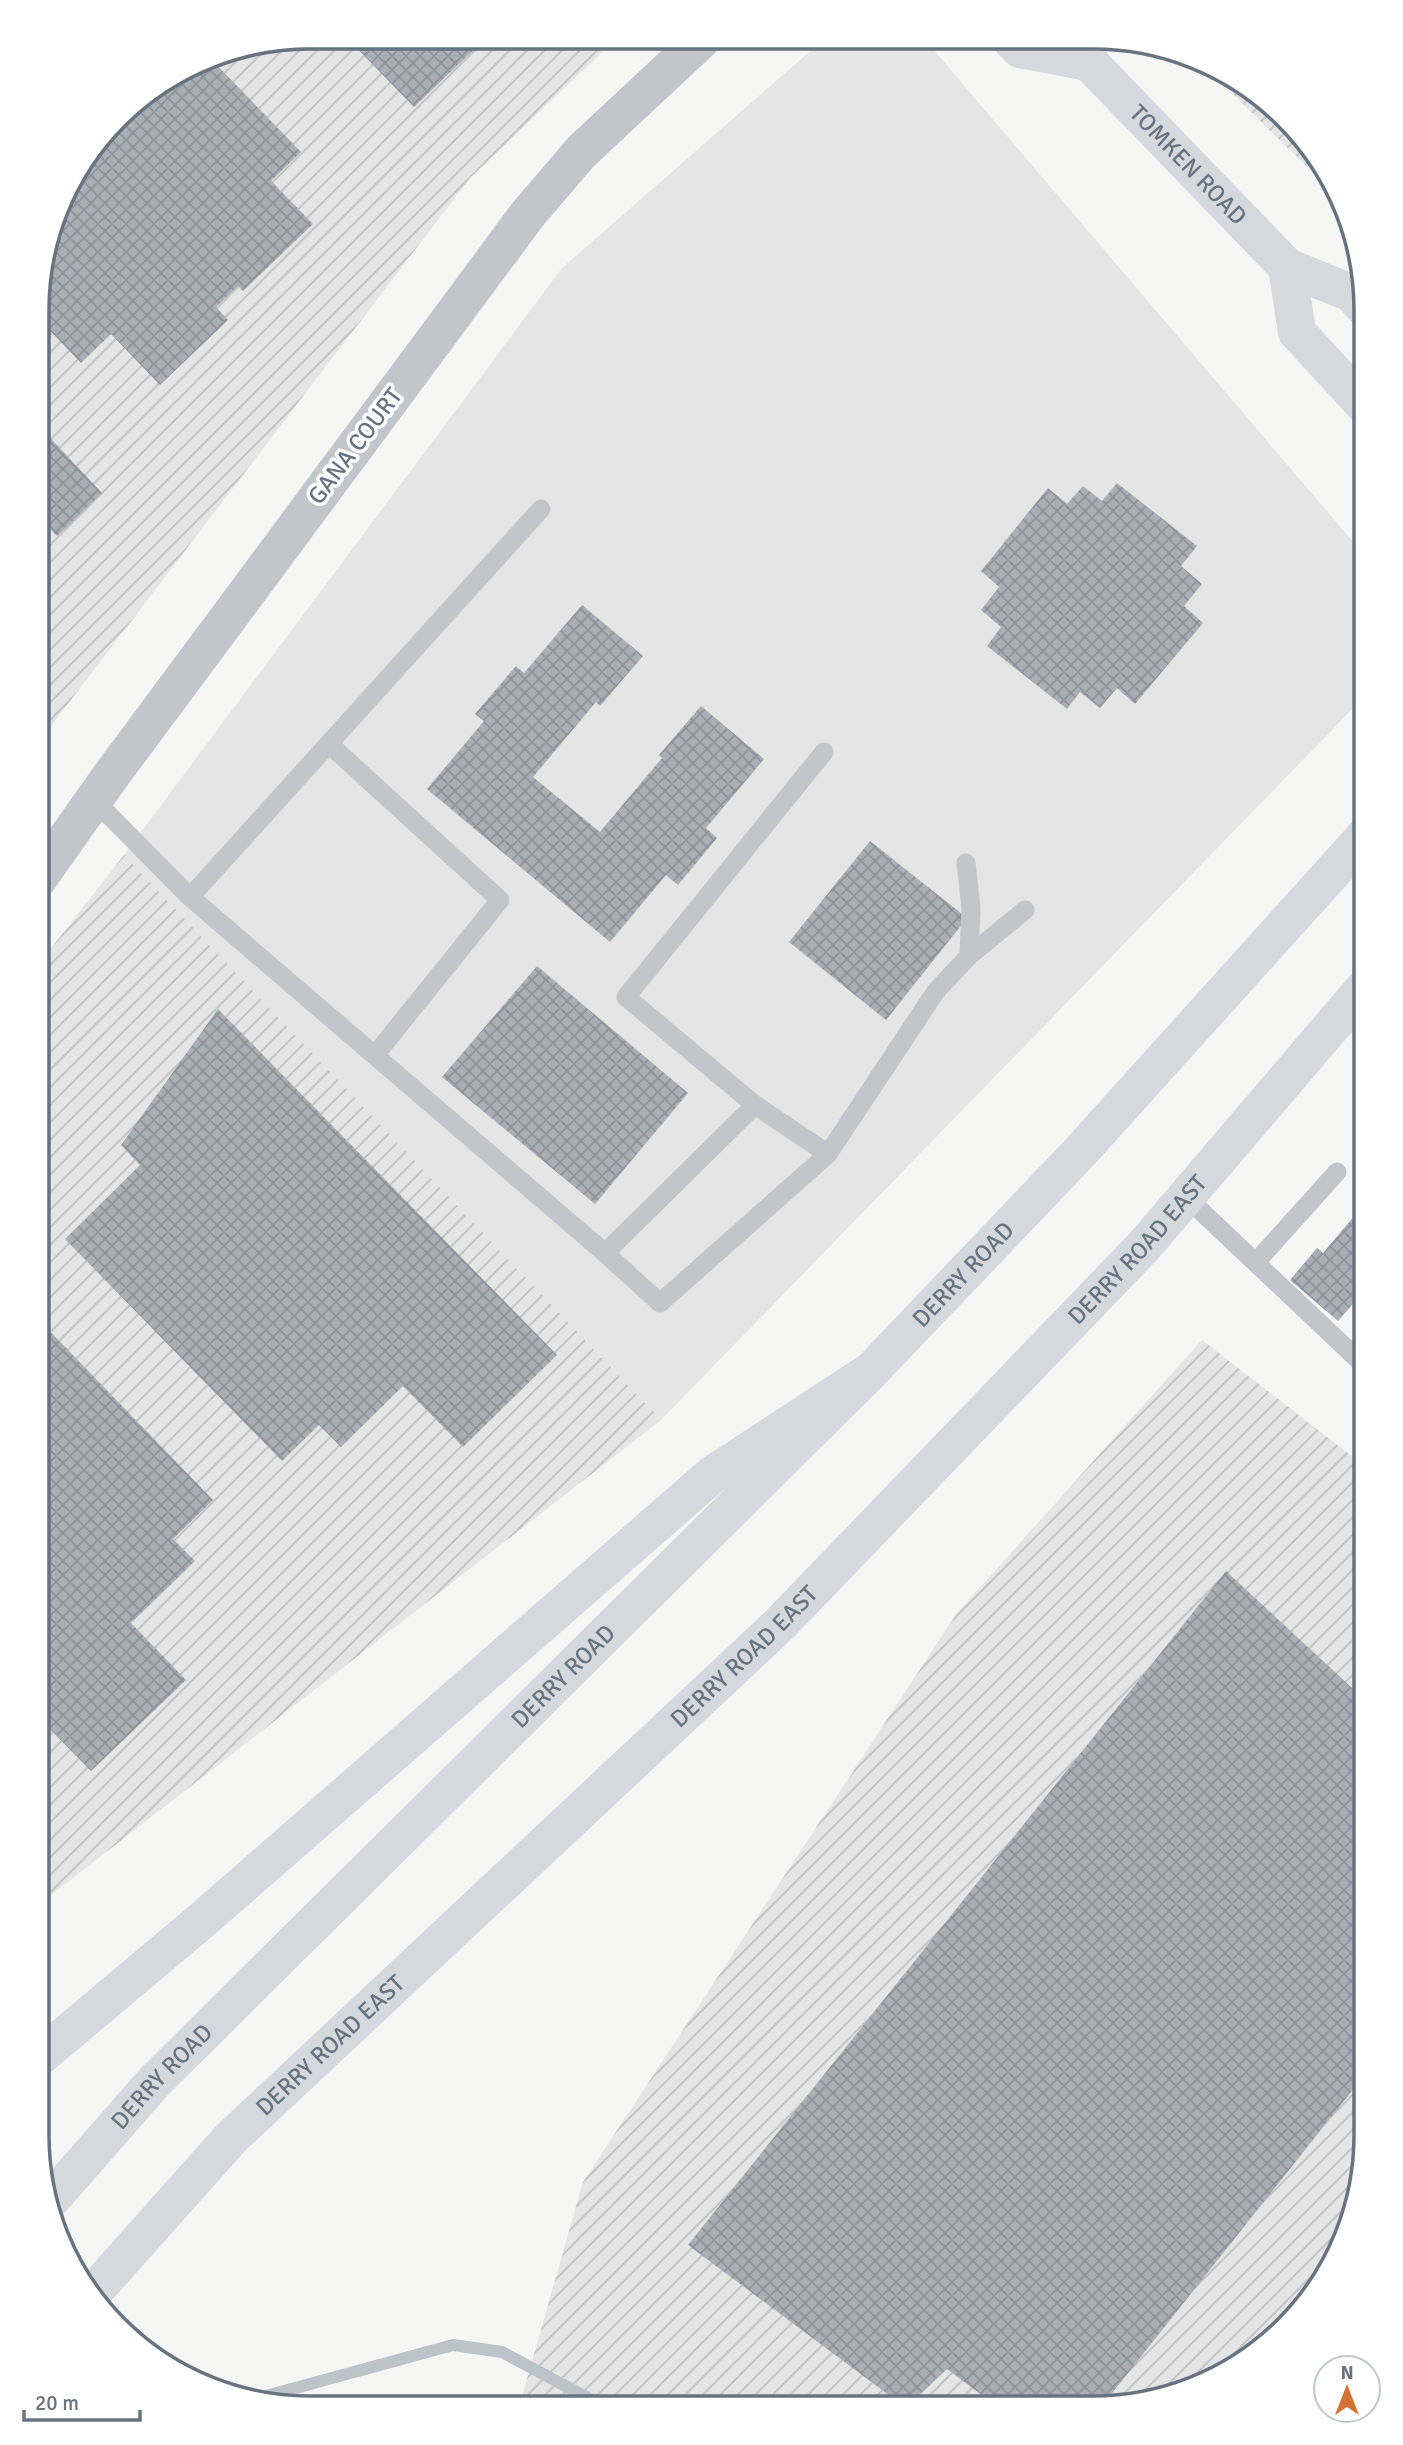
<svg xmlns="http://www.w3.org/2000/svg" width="1403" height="2445" font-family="Signika,sans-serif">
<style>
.built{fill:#e4e5e4}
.industrial{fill:url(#industrial-furrows)}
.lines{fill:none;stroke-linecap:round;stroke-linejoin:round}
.stream{stroke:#bcc4ca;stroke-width:12}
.building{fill:url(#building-cross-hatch)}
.lane{stroke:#c2c5c9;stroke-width:19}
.street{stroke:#c2c5c9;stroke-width:38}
.secondary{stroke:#d5d8dc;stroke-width:38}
.highway{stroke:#d5d8dc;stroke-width:38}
.labels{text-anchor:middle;stroke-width:7;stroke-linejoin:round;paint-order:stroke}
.street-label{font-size:24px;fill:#687382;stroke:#fff}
.rim{fill:none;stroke:#687382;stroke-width:3.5}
</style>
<defs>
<pattern id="industrial-furrows" width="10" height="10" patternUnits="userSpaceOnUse" patternTransform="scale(1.75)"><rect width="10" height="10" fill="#e4e5e4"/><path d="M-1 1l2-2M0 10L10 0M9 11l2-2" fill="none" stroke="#bdbebe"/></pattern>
<pattern id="building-cross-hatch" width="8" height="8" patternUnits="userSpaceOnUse" patternTransform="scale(1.75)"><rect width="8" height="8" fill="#aaafb6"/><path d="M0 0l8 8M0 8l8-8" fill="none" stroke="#8e9399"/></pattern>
</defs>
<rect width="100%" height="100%" fill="#f6f6f4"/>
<path class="built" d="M823,40L926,41L1366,557V695L661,1420L124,855L562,268Z"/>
<path class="industrial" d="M310,37L616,39L470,178L38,743L39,275L65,189L130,105L206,57Z
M1197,59L1213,65L1273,104L1320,158L1341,200Z
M124,855L661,1420L37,1906L38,965Z
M1202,1340L1366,1467V2153L1346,2239L1310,2302L1245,2362L1181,2394L1093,2408L519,2407L583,2182L957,1613Z"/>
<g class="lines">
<path class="stream" d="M251,2400L453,2345L502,2352L605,2407"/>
</g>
<path class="building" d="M346,37H368L486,38L414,107Z
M206,57H209L301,152L271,181L313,224L243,291L238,286L216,307L228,320L160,385L111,334L81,363L39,319V275L65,189L130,105Z
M39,426L102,493L57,536L47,526L39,534Z
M1117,483L1197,546L1181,566L1202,584L1184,606L1203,623L1135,704L1117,688L1100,708L1080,692L1067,709L987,646L1001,627L981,610L999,587L981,571L1048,488L1067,504L1083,486L1102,501Z
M582,605L643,656L600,706L596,702L533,777L600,832L662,758L659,755L701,706L764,759L706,828L717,838L678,885L666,875L610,942L427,789L484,721L475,714L516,666L524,673Z
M870,841L967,918L886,1020L789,942Z
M537,966L688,1093L595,1204L442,1077Z
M218,1009L557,1355L463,1447L403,1386L341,1447L319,1425L282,1461L65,1239L140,1165L121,1145Z
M1366,1202V1289L1338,1321L1290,1280L1317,1248L1323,1253Z
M38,1319L213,1500L173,1539L195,1561L131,1623L186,1680L91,1771L37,1716Z
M1226,1571L1366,1701V2073L1101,2407L999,2408L947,2369L906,2408L688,2245Z"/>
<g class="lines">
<path class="lane" d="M541,509L190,897L605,1253L755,1105
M329,744L500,900L375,1055
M824,752L626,997L755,1105L828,1154
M94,800L190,897
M966,863L971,908L969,956
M1185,1196L1366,1367
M605,1253L660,1303L828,1154L936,991L969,956L1025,910
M1256,1262L1337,1172"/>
<path class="street" d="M38,879L110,777L528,214L581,152L702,39"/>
<g class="secondary">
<path d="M1012,41L1020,49L1089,62"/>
<path id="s1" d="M1086,42L1089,62L1287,267L1351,293L1366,309"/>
<path d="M1287,267L1297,332L1366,407"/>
<path id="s2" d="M48,2203L154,2082L871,1371L1080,1152L1366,835"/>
<path id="s3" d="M91,2295L231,2138L780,1624L1144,1246L1366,986"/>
</g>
<path class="highway" d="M37,2059L201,1921L712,1475L871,1371"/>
</g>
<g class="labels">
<g class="street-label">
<text dy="8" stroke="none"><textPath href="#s1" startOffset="163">TOMKEN ROAD</textPath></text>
<text transform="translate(355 446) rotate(-53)" y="8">GANA COURT</text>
<text dy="8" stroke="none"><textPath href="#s3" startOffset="1480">DERRY ROAD EAST</textPath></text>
<text dy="8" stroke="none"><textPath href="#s2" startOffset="1304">DERRY ROAD</textPath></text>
<text dy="8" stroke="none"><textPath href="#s3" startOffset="914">DERRY ROAD EAST</textPath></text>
<text dy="8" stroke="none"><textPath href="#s2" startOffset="737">DERRY ROAD</textPath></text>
<text dy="8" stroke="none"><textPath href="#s3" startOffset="346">DERRY ROAD EAST</textPath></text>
<text dy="8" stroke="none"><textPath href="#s2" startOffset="170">DERRY ROAD</textPath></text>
</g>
</g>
<path d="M0 0H1403V2445H0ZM310 49H1093A261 261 0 0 1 1354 310V2135A261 261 0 0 1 1093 2396H310A261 261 0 0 1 49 2135V310A261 261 0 0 1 310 49Z" fill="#fff" fill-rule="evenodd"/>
<path class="rim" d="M310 49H1093A261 261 0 0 1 1354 310V2135A261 261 0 0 1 1093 2396H310A261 261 0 0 1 49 2135V310A261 261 0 0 1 310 49Z"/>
<g transform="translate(1347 2389)"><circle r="33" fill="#ffffff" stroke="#c3c7cd" stroke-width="2"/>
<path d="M0-5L12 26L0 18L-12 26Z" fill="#d47236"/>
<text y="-10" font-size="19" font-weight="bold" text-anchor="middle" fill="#687382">N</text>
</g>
<path d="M24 2410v10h116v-10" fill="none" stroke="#687382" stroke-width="3.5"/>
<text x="35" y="2410" font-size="21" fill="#687382" stroke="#ffffff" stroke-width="5" paint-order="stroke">20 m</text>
</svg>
